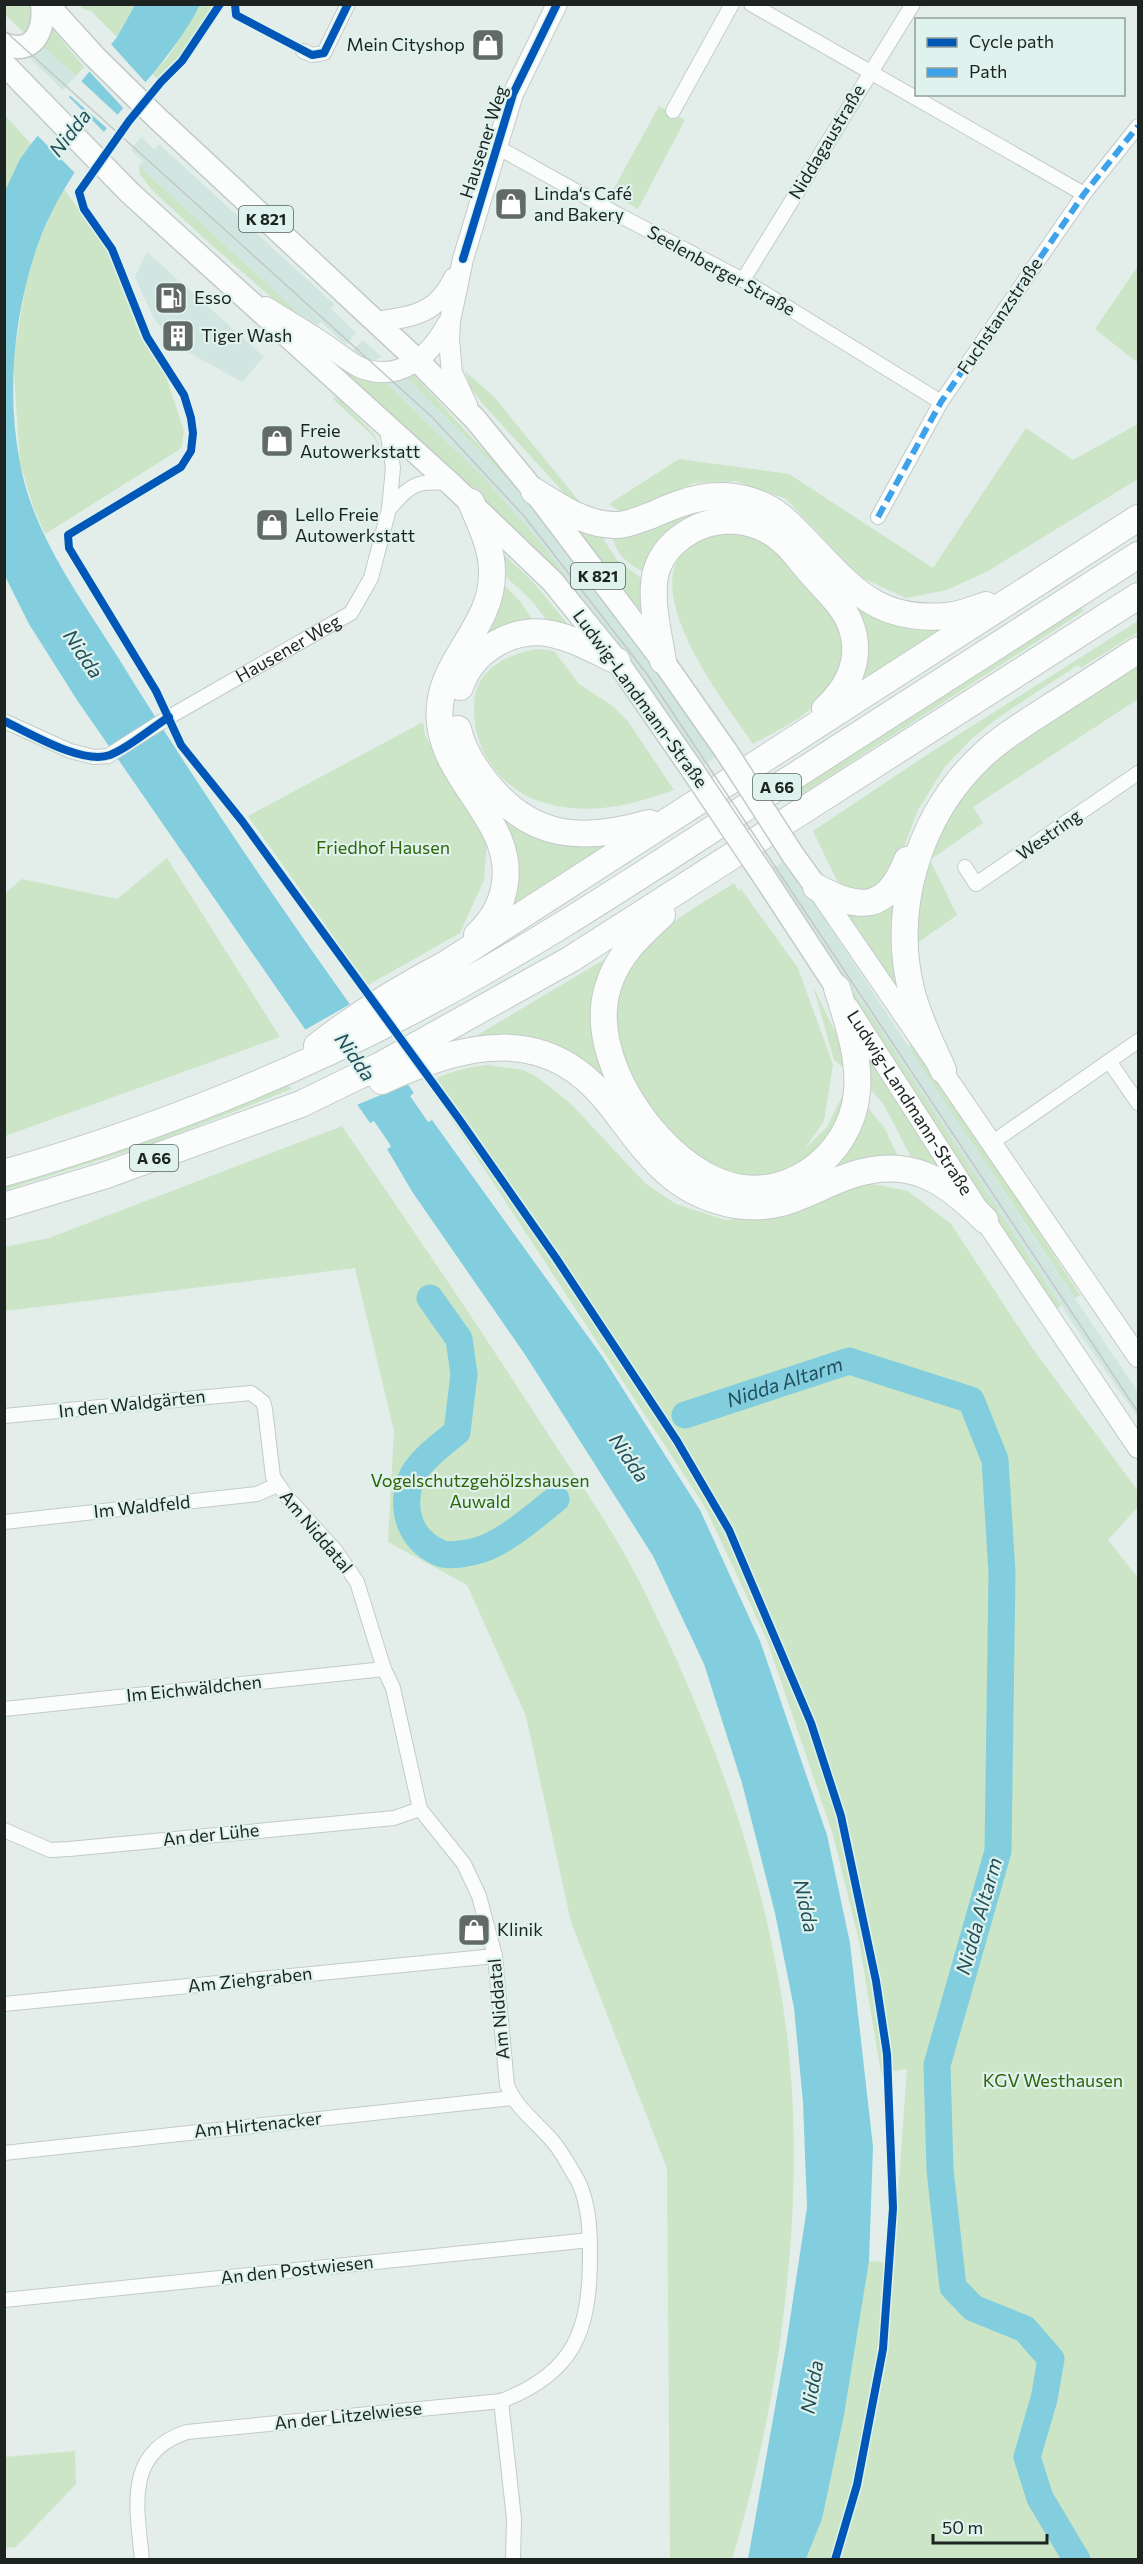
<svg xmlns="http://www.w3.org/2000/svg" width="1143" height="2564" font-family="Commissioner,sans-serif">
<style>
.built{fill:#d1e6e0}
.green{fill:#cbe5c6}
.water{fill:#82cedf}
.pier{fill:#e3eeeb}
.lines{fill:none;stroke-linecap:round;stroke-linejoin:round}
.river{stroke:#82cedf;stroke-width:27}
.street-casing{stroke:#c2cbc8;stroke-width:16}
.secondary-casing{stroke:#c2cbc8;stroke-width:22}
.primary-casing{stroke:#c2cbc8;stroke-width:25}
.highway-casing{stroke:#c2cbc8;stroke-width:28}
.street{stroke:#fbfcfc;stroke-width:14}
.secondary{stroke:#fbfcfc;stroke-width:20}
.primary{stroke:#fbfcfc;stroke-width:22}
.highway{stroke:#fbfcfc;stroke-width:26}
.tram{stroke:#c4c7c6;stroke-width:1.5}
.primary-bridge-casing{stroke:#c2cbc8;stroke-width:25;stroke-linecap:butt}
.primary-bridge{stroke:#fbfcfc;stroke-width:22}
.quiet{stroke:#3da2ea;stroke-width:6;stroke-dasharray:12 6;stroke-linecap:butt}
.cycleway-casing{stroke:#dff2ed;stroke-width:11}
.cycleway{stroke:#0057b8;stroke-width:8}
.labels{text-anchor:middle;stroke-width:4.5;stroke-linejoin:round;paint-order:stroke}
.shield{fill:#dff2ed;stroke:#56615e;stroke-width:1.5}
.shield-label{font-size:16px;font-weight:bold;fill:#1c2321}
.poi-label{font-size:18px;fill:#1c2321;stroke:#dff2ed;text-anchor:start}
.street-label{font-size:18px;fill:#1c2321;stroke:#dff2ed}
.park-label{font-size:18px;fill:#2f6607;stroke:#dff2ed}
.water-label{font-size:20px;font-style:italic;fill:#214f5a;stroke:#dff2ed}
</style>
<rect width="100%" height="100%" fill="#e3eeeb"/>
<path class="built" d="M40,44L76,76L63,90L23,52Z
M141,137L154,149L159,144L335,305L331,309L356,333L346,345L321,322L316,327L311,324L139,166L143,161L131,150Z
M147,252L264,357L242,382L175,345L154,319L135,277Z
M363,340L382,357L366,364L352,351Z
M404,375L514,486L516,485L583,565L717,756L702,766L608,632L540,542L485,479L380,377Z
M786,860L1027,1227L1138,1392V1418L1076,1328L771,869Z"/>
<path class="green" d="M5,5H29L36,14L28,36L5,15Z
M79,5H135L117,37L91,11L83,9Z
M200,5H217L181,58L160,81L152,74L169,56Z
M50,26L84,67L76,76L40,44Z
M659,106L685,120L638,209L611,194Z
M5,115L31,144L20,159L5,193Z
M139,166L311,324L288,312L207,241L151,189L140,174Z
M64,189L106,247L141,338L166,376L184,431L182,446L177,451L45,534L34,509L20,463L13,361L26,283L38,243L54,206Z
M1138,266V363L1095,329Z
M351,371L380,377L485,479L540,542L608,632L606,634L505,521L467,483L347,375Z
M465,371L495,398L588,512L575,504L564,493L481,402L470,387Z
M412,373L516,485L514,486L404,375Z
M336,396L374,434L383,454L373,436L333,399Z
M1138,424V479L988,571L947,590L906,598L860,577L786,499L736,481L694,483L622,513L609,504L679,459L789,474L933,568L1026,428L1073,460Z
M718,506L830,577L946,627L855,686L850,610L727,513L648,574C632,567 615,555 613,537L683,513Z
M579,529L602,537L617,560L646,582L643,613L578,531Z
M732,533C745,536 759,538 771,546C780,553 788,564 796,573C823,601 859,639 836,681C819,711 782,728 753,744C724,701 620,571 705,536C712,533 723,534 732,533Z
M500,551L532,581L572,629L552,627L532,601L498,569Z
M499,580L519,600L537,626C514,626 496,633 478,647C413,698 471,803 531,831C558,844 586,846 615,840L505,912C541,830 466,803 449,737C431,667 492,643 499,580Z
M1080,607L1084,611L793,800L789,795Z
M1138,621V632L1081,668L1078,665L1002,715L972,738L944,768L918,810L892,879L877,889H851L837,881L813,831L928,754Z
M540,649L554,651L579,684L611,705L627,720L674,790C629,806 587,817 539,801C501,788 474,751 474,711C474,701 475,688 481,680C493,661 519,651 540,649Z
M1138,655V699L973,807L983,823L930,860L957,915L913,946L928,844L995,750Z
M423,722L425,735L453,788L487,841L484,880L460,933L368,985L248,816Z
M167,858L280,1037L5,1136V893L22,879L117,899Z
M734,883L739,891L741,889L798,968L833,1065L824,1121L804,1150L827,1127L844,1092C841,1119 831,1140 809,1157C712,1233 572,1056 631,965C654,928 699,906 734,883Z
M896,893L904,992L898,994L837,903Z
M617,952C608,971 596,990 596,1011C595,1078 653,1164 716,1188C788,1216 846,1172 863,1102L884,1127L901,1163C832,1155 795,1220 718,1195C625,1164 622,1051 513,1041C495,1039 476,1043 459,1046Z
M841,975L873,1019L1061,1306L1056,1309L1036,1285L844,984Z
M813,986L843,1048L850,1073L834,1060Z
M861,1041L948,1173L913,1161L884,1105L866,1084Z
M912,1044L973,1132L1080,1295L1075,1298L917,1060L908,1046Z
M488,1065L523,1070L537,1077L570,1103L646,1184L676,1204L725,1220L771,1215L867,1183L908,1191L951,1224L1033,1349L1138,1491V1507L1108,1540L1138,1578V2559H806L822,2519L869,2261L893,2263L907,2069L881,2073L859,1941L833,1835L767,1640L705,1507L428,1083C447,1072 466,1067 488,1065Z
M288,1085L292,1089L151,1144L5,1190V1185L143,1142Z
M342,1126C411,1227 480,1328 546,1431C580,1483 617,1535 644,1591C713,1730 768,1879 787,2035C807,2203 781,2398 732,2559H670L667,2168L571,1922L526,1716L467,1585L388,1542L394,1431L355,1268L5,1311V1247L49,1238Z
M75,2451L76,2484L16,2547L5,2548V2457Z"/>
<path class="water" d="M135,5H200C186,32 169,54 150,77C106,127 61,181 38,244C14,313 6,391 20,463C33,535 81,598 119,659C211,808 311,952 414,1093L410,1096L428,1122L432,1120L602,1356L700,1510L760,1641L827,1835L850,1943L873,2147L869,2261L844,2415L822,2519L806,2559H748L786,2346L807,2207L803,2102L794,2008L775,1913L742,1783L704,1664L653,1556L526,1356L413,1193L387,1149L391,1147L389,1143L374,1121L370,1123L77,700L29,624L4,574V193L20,159L31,144L117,37Z"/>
<path class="pier" d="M109,42L147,84L126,111L87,69Z
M79,79L121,118L110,131L67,93Z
M66,94L107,135L76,174L35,133Z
M352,1003L410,1083L354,1106L303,1031Z"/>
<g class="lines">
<g class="river">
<path d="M430,1298L459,1339L464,1374L457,1432C443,1443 416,1463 410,1481C401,1511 410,1540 440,1553C448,1557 468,1553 476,1551C502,1545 536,1515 556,1499"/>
<path id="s1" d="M685,1415L849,1361L971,1400L995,1460L1002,1573L998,1851L937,2065L940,2170L953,2287L973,2308L1025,2329L1051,2359L1044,2399L1027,2457L1040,2498L1077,2560"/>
</g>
<g class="street-casing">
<g id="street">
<path d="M751,4L1084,194"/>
<path d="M303,51L312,55L324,53L348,4"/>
<path d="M673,111L732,4"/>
<path d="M497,147L617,214L743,280L941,402"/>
<path d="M743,280L913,4"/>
<path d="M391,507C409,485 419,479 449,484"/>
<path d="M878,517L941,402L1084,194L1138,126"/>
<path id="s2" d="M4,721L70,751L94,757L108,756L169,717L351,613L371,578L389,509L393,468L387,429"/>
<path d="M965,867L976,884L1138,773"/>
<path d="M1109,1061L1138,1103"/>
<path d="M993,1142L1138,1041"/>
<path d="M4,1416L251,1393L263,1402L265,1409L273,1477L287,1497L335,1550L357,1582L384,1669L393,1688L420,1809L464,1864L479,1896L495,1956L507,2085C516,2109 539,2124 555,2144C563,2154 570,2168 577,2179C589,2202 590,2230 590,2255C590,2330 575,2373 501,2401"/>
<path d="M4,1522L257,1494L277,1485"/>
<path d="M4,1709L384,1669"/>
<path d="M4,1830L50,1850L69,1849L394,1818L420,1809"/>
<path d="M4,2004L495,1956"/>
<path d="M4,2153L512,2098"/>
<path d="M4,2300L590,2240"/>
<path d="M142,2560C137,2508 124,2452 187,2432L501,2401L514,2519L513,2560"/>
</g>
</g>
<g class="secondary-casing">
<g id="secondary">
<path d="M266,307C285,319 306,331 325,344C336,351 347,361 359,367C399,384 430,356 448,323"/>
<path d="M376,322C413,316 436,315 454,278"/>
<path d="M467,405L452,373L449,340L450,321L463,259L513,94L557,4"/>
<path d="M816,887L1138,1357"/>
<path id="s3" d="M848,1007L985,1220L1138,1448"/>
</g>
</g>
<g class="primary-casing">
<path id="primary" d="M47,4L94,56L156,117L418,361L476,420L534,491L663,661L726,751
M4,44C34,56 45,30 42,4
M4,64L130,193L452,485L553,582L617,661L693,771
M793,855L816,887
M763,875L837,988"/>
</g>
<g class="highway-casing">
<path id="highway" d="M534,491C559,506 586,526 617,525C628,525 641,519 652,515C685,500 716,489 752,501C776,509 789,523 806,541C851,587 875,622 947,616C960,615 974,609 986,605
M471,502C480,524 492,547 492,571C494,630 433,663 440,723C446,784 518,824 504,889C500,908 491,922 477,935
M663,661C659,636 652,609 654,584C655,566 665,549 680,538C711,514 754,515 784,542C794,551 802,563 811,573C824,588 842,604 850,623C863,656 850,686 825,709
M460,687C473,649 514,626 552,634C575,639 596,651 617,661
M458,729C462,749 474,767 486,782C531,840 583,842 649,823
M816,887C860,911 887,912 907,860
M662,915C639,936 617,956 608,987C586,1056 653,1153 715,1180C780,1210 852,1158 857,1091C860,1057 847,1020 837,988
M317,1046C358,1014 400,988 446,964L1138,518
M943,1070C932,1045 919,1020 912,993C890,909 919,814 983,755C1003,736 1027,722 1050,707C1080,688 1109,669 1138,650
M382,1081C463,1044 545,1022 608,1102C646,1150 669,1193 735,1205C784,1213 809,1189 852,1175C910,1156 945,1180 985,1220
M4,1173C144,1133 281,1079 410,1012C533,948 649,870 765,795C890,715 1014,635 1138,555
M4,1206L106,1175L301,1104L381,1065L571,959L1138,596"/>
</g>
<use href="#street" class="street"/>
<use href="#secondary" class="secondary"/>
<use href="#primary" class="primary"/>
<use href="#highway" class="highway"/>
<path class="tram" d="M4,30L432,417L524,516L647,674L1138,1412"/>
<g class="primary-bridge-casing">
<path id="primary-bridge" d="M726,751L793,855
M693,771L763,875"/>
</g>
<use href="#primary-bridge" class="primary-bridge"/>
<path class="quiet" d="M878,517L941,402L1084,194L1138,126"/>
<g class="cycleway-casing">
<path id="cycleway" d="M220,4L182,61L161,82L129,121L79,192L84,209L112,249L147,337L184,395L191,418L193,433L191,451L181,467L68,535L69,548L156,691L181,745L242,821L459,1119L556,1258L677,1441L729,1530L811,1723L841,1816L876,1981L887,2054L893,2208L883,2349L857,2485L835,2560
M235,4L236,15L312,55L324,53L348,4
M463,259L513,94L557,4
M4,721C30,733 82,765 110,755C129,748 151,728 169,717"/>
</g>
<use href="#cycleway" class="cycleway"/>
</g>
<defs>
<g id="shop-square" transform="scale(1.725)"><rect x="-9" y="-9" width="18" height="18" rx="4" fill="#626a68" stroke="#dff2ed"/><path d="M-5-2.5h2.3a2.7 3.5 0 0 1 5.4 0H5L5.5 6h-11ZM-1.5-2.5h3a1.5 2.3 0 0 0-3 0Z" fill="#fff"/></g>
<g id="fuel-square" transform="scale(1.725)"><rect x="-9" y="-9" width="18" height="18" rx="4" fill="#626a68" stroke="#dff2ed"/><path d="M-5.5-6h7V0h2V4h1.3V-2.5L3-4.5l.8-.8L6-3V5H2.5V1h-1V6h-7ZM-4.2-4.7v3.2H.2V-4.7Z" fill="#fff"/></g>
<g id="building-square" transform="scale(1.725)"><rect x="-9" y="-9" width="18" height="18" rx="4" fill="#626a68" stroke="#dff2ed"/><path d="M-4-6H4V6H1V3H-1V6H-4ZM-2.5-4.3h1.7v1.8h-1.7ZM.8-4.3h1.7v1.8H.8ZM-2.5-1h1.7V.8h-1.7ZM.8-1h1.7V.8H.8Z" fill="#fff"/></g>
</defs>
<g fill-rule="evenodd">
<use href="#shop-square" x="488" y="45"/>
<use href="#shop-square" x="511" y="204"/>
<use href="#fuel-square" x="171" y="298"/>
<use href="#building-square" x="178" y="336"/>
<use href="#shop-square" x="277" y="441"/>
<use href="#shop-square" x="272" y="525"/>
<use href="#shop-square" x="474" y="1930"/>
</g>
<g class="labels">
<g class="shield">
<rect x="239" y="206" width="54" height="26" rx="4.5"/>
<rect x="571" y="563" width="54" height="26" rx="4.5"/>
<rect x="753" y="774" width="48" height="26" rx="4.5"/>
<rect x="130" y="1145" width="48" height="26" rx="4.5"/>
</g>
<g class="shield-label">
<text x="266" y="225">K 821</text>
<text x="598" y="582">K 821</text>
<text x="777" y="793">A 66</text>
<text x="154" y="1164">A 66</text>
</g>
<g class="poi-label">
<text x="465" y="51" text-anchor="end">Mein Cityshop</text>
<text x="534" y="200">Linda‘s Café<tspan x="534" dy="21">and Bakery</tspan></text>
<text x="194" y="304">Esso</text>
<text x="201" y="342">Tiger Wash</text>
<text x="300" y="437">Freie<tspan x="300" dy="21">Autowerkstatt</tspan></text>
<text x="295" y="521">Lello Freie<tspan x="295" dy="21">Autowerkstatt</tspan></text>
<text x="497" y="1936">Klinik</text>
</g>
<g class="street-label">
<text transform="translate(484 142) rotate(-72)" y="6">Hausener Weg</text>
<text transform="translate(827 142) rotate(-59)" y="6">Niddagaustraße</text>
<text transform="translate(721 271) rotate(29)" y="6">Seelenberger Straße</text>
<text transform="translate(1000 316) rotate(-56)" y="6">Fuchstanzstraße</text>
<text dy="6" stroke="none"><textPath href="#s2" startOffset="321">Hausener Weg</textPath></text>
<text transform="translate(640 699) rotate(54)" y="6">Ludwig-Landmann-Straße</text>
<text transform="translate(1049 835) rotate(-35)" y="6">Westring</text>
<text dy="6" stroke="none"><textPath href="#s3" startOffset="114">Ludwig-Landmann-Straße</textPath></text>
<text transform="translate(132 1404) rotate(-6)" y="6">In den Waldgärten</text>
<text transform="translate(142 1507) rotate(-6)" y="6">Im Waldfeld</text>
<text transform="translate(316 1532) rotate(50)" y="6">Am Niddatal</text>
<text transform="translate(194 1689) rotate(-6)" y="6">Im Eichwäldchen</text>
<text transform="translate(211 1835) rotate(-6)" y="6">An der Lühe</text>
<text transform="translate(250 1980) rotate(-6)" y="6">Am Ziehgraben</text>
<text transform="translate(499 2009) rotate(-95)" y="6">Am Niddatal</text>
<text transform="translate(258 2125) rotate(-6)" y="6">Am Hirtenacker</text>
<text transform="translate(297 2270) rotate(-6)" y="6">An den Postwiesen</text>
<text transform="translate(348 2416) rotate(-6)" y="6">An der Litzelwiese</text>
</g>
<g class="park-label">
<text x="383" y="854">Friedhof Hausen</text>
<text x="480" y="1487">Vogelschutzgehölzshausen<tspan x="480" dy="21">Auwald</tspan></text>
<text x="1053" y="2087">KGV Westhausen</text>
</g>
<g class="water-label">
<text transform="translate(70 133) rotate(-52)" y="7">Nidda</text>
<text transform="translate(83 654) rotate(56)" y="7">Nidda</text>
<text transform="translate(355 1057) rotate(55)" y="7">Nidda</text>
<text dy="7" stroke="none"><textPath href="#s1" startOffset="105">Nidda Altarm</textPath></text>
<text transform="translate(629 1458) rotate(56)" y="7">Nidda</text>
<text transform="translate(806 1906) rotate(78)" y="7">Nidda</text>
<text transform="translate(979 1916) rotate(-74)" y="7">Nidda Altarm</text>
<text transform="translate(812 2387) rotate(-80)" y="7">Nidda</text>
</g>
</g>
<rect width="1143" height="2564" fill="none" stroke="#1c2321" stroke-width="12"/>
<rect x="915" y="18" width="210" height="78" fill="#dff2ed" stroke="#919f9b" stroke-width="1.5"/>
<rect x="927" y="38" width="30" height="9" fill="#0057b8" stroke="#919f9b" stroke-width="1.5"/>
<text x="969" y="48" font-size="18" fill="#1c2321">Cycle path</text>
<rect x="927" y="68" width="30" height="9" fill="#3da2ea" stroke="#919f9b" stroke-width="1.5"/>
<text x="969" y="78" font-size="18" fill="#1c2321">Path</text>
<path d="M933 2534v9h114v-9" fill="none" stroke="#1c2321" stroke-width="3"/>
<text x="942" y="2534" font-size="18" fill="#1c2321" stroke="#dff2ed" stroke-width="4.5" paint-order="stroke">50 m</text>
</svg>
